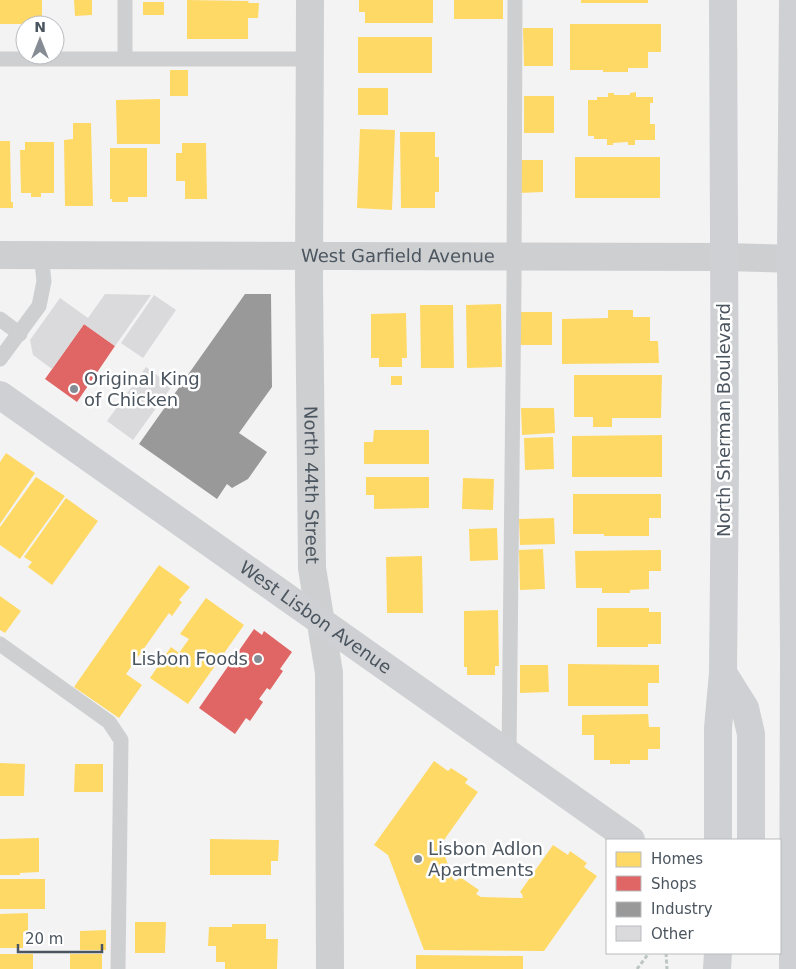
<svg xmlns="http://www.w3.org/2000/svg" width="796" height="969" font-family="'DejaVu Sans',sans-serif">
<style>
.homes{fill:#ffd966}
.shops{fill:#e06666}
.industry{fill:#999}
.building{fill:#dadadc}
.lines{fill:none;stroke-linecap:round;stroke-linejoin:round}
.path{stroke:#bdc6c3;stroke-width:3;stroke-dasharray:4 2.5;stroke-linecap:butt}
.lane{stroke:#cecfd1;stroke-width:15}
.street{stroke:#cecfd1;stroke-width:28}
.secondary{stroke:#ced0d3;stroke-width:28}
.poi-dot{fill:#868c93;stroke:#fff;stroke-width:2}
.labels{text-anchor:middle;stroke-width:5;stroke-linejoin:round;paint-order:stroke}
.street-label{font-size:18px;fill:#4b555f;stroke:#fff}
.poi-label{font-size:18px;fill:#4b555f;stroke:#fff;text-anchor:start}
</style>
<rect width="100%" height="100%" fill="#f4f3f3"/>
<path class="homes" d="M0,0H42V24H0Z
M74,0H92V15L75,16Z
M187,0L249,1L248,3H259L258,18H248V39H187Z
M359,0H433V23H365V12H359Z
M454,0H503V19H454Z
M581,0H648V3H581Z
M143,2H164V15H143Z
M570,24H661V52H648V68H628V72H603V70H570Z
M523,28H553V66H524Z
M358,37H432V73H358Z
M170,70H188V96H170Z
M358,88H388V115H358Z
M636,92V97H653V103H650V124H655V140H635V145H628V142L613,143V145H607V139H594V136H588V100H597V97H608V93H614V95H630V93Z
M524,96H554V133H524Z
M160,99V144H117L116,100Z
M73,123H91L93,206H65L64,140L73,139Z
M360,129L395,130L392,210L357,208Z
M400,132H435V157H439V192H435V208H401Z
M0,141H10L11,202H13V208H0Z
M25,142H54V193H41V197H31V193H21L20,150H25Z
M182,143H206L207,199H185V181H176V153H182Z
M110,148H147V197H128V202H112V199H110Z
M575,157H660V198H575Z
M520,160H543V192L519,193Z
M501,304L502,367L467,368L466,305Z
M420,305H453L454,368H421Z
M608,310H633V317H650V341H658L659,363L562,364V319L608,318Z
M520,312H552V345H520Z
M406,313L407,358H402V367H379V358H371V314Z
M574,375H662L661,418H612V427H593V417H574Z
M391,376H402V385H391Z
M521,408H554L555,433L522,435Z
M374,430H429V464H364V442H373Z
M662,435V477H572V436Z
M553,437L554,469L525,470L524,438Z
M6,453L35,473L0,524V462Z
M36,477L65,496L20,559L0,545V527Z
M366,477H429V508L374,509V495H366Z
M463,478L494,479L493,510L462,509Z
M573,494H661V518H649V536H604V534H573Z
M66,498L98,521L52,585L28,567L32,562L24,557Z
M554,518L555,544L520,545L519,519Z
M497,528L498,560L470,561L469,529Z
M543,549L545,589L520,590L519,550Z
M661,550V571H649V589L630,590V593H602V588H576L575,551Z
M422,556L423,613H387L386,557Z
M159,565L190,587L179,600L182,602L172,616L169,613L126,674L142,685L119,718L74,687Z
M0,596L21,611L5,633L0,630Z
M206,598L244,625L188,704L150,678L171,647L179,653L189,639L180,634Z
M597,608H649V612H661V644H648V647H597Z
M498,610L499,666H495V675H467V667H464V611Z
M568,664L659,665V683H648V706H568Z
M520,665H548L549,692L520,693Z
M648,714L649,727H660V749H648V760H630V764H610V760H594V735H582V715Z
M434,761L448,771L451,768L468,779L465,783L478,792L444,840L439,839L453,879L456,881L460,877L479,890L476,894L481,897L523,898L522,894L520,892L553,845L568,855L570,851L587,863L584,867L597,876L544,951L424,950L388,855L374,845Z
M0,763L25,764L24,796H0Z
M75,764H103V792H74Z
M39,838V872L20,873V875H0V839Z
M210,839L279,840L278,861H271V875H210Z
M0,879H45V909H0Z
M28,913V932H23V948H0V914Z
M135,922H166L165,953H135Z
M232,924H266V939H278L277,969H225V962H216V946H208L209,927H232Z
M106,930V950H80V931Z
M0,954H33V969H0Z
M70,954H102V969H70Z
M416,955L523,956V969H416Z"/>
<path class="shops" d="M84,324L115,346L77,402L45,379Z
M254,629L262,635L264,631L292,652L280,669L283,671L270,690L267,688L259,699L263,702L250,721L246,718L235,734L199,708Z"/>
<path class="industry" d="M245,294H271L272,387L239,433L267,452L248,479L232,488L227,484L217,499L139,444Z"/>
<path class="building" d="M105,294L151,295L115,346L84,324L52,369L33,355L30,340L60,298L88,318Z
M154,295L176,310L143,358L121,343Z
M146,367L172,386L133,440L107,421Z"/>
<g class="lines">
<path class="path" d="M666,953L667,969
M637,969L649,953"/>
<path class="lane" d="M0,59H310
M125,59V0
M0,319L20,334
M0,359L39,306L44,281L41,255
M0,644L109,722L121,740L118,969
M509,754L514,285L515,0"/>
<g class="street">
<path id="s1" d="M310,0L309,282L312,568L329,673L330,969"/>
<path id="s2" d="M0,255L724,257L796,259"/>
</g>
<g class="secondary">
<path id="s3" d="M0,395L631,840"/>
<path d="M723,673L745,708L751,734V840"/>
<path d="M718,840V728L723,673L725,468L723,0"/>
<path d="M717,969L718,953"/>
<path d="M793,969L794,654L791,259L793,0"/>
</g>
</g>
<g class="poi-dot">
<circle cx="74" cy="389" r="5"/>
<circle cx="258" cy="659" r="5"/>
<circle cx="418" cy="859" r="5"/>
</g>
<g class="labels">
<g class="street-label">
<text dy="6" stroke="none"><textPath href="#s2" startOffset="398">West Garfield Avenue</textPath></text>
<text transform="translate(724 420) rotate(-90)" y="6">North Sherman Boulevard</text>
<text dy="6" stroke="none"><textPath href="#s1" startOffset="485">North 44th Street</textPath></text>
<text dy="6" stroke="none"><textPath href="#s3" startOffset="386">West Lisbon Avenue</textPath></text>
</g>
<g class="poi-label">
<text x="84" y="385">Original King<tspan x="84" dy="21">of Chicken</tspan></text>
<text x="248" y="665" text-anchor="end">Lisbon Foods</text>
<text x="428" y="855">Lisbon Adlon<tspan x="428" dy="21">Apartments</tspan></text>
</g>
</g>
<rect x="606" y="839" width="175" height="115" fill="#ffffff" stroke="#b7bbbf"/>
<rect x="616" y="852" width="25" height="15" fill="#ffd966" stroke="#b7bbbf"/>
<text x="651" y="864" font-size="15" fill="#4b555f">Homes</text>
<rect x="616" y="876" width="25" height="15" fill="#e06666" stroke="#b7bbbf"/>
<text x="651" y="889" font-size="15" fill="#4b555f">Shops</text>
<rect x="616" y="902" width="25" height="15" fill="#999999" stroke="#b7bbbf"/>
<text x="651" y="914" font-size="15" fill="#4b555f">Industry</text>
<rect x="616" y="926" width="25" height="15" fill="#dadadc" stroke="#b7bbbf"/>
<text x="651" y="939" font-size="15" fill="#4b555f">Other</text>
<g transform="translate(40 40)"><circle r="24" fill="#ffffff" stroke="#b7bbbf"/>
<path d="M0-4L9 19L0 12L-9 19Z" fill="#868c93"/>
<text y="-8" font-size="14" font-weight="bold" text-anchor="middle" fill="#4b555f">N</text>
</g>
<path d="M18 944v8h84v-8" fill="none" stroke="#4b555f" stroke-width="2.5"/>
<text x="25" y="944" font-size="15" fill="#4b555f" stroke="#ffffff" stroke-width="4" paint-order="stroke">20 m</text>
</svg>
